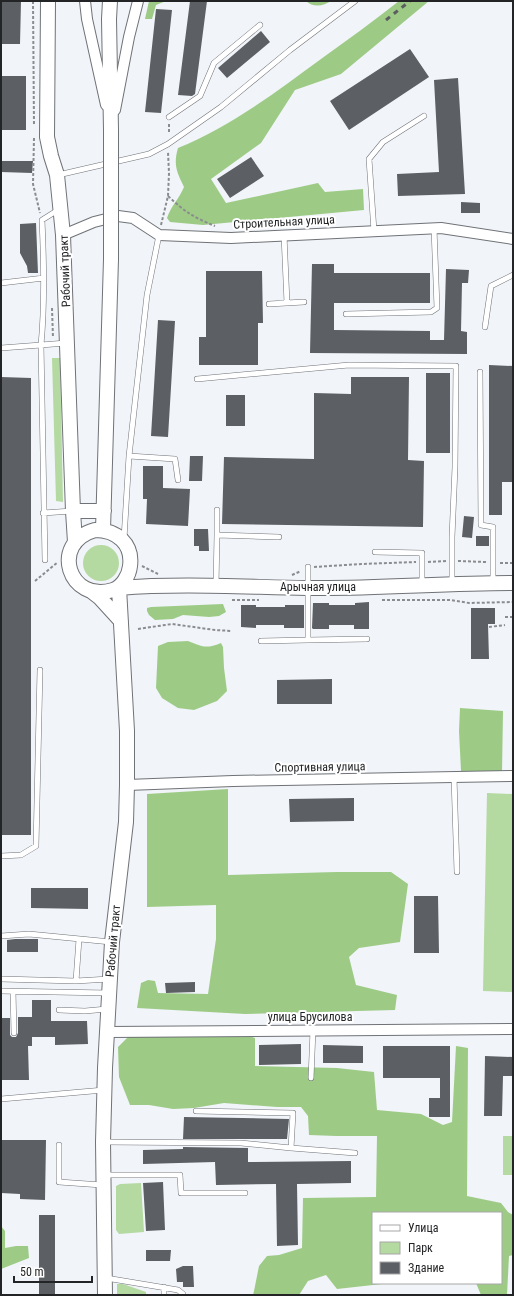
<svg xmlns="http://www.w3.org/2000/svg" width="514" height="1296" font-family="'Roboto Condensed',sans-serif">
<style>
.green{fill:#b4d9a1}
.forest{fill:#9dcb86}
.building{fill:#5c5f63}
.lines{fill:none;stroke-linecap:round;stroke-linejoin:round}
.lane-casing{stroke:#6f7276;stroke-width:6}
.street-casing{stroke:#6f7276;stroke-width:12}
.secondary-casing{stroke:#6f7276;stroke-width:16}
.path{stroke:#8a8c90;stroke-width:2;stroke-dasharray:3 2;stroke-linecap:butt}
.lane{stroke:#fff;stroke-width:5}
.street{stroke:#fff;stroke-width:10}
.secondary{stroke:#fff;stroke-width:14}
.rail{stroke:#5b5d60;stroke-width:3;stroke-dasharray:5 5;stroke-linecap:butt}
.secondary-bridge-casing{stroke:#6f7276;stroke-width:16;stroke-linecap:butt}
.secondary-bridge{stroke:#fff;stroke-width:14}
.labels{text-anchor:middle;stroke-width:4;stroke-linejoin:round;paint-order:stroke}
.street-label{font-size:12px;fill:#232426;stroke:#fff}
</style>
<rect width="100%" height="100%" fill="#f1f4f9"/>
<path class="green" d="M52,358H60L63,502L56,501Z
M83 563a18 18 0 1 1 36 0a18 18 0 1 1-36 0Z
M487,793L513,794V992L483,991Z
M503,1136H513V1175H503Z
M141,1183L144,1232L119,1234L116,1230V1186L120,1184Z
M117,1284H123L146,1292V1295H117Z"/>
<path class="forest" d="M149,1H166L156,5L152,19H145Z
M306,1H331C324,6 313,8 306,1Z
M399,1H429L341,74L295,90L261,143L211,179L226,203L318,183L325,192L363,189L364,210L203,225L170,222L167,218C171,206 179,199 184,187C177,172 173,165 178,148C230,127 276,92 321,59C347,40 374,21 399,1Z
M223,604L226,612L219,616L209,617L183,615L173,619L155,620L149,615L147,611V608L151,607Z
M188,641C203,647 206,649 221,643L223,647L224,668L227,691L217,701L194,710L178,708L162,698L156,688L158,646L168,642Z
M460,708L503,711L502,773L461,771L459,731Z
M228,789V875L336,872H391L408,884L400,942L359,948L349,957L356,985L397,995L395,1010L245,1014L137,1008L141,983L148,980L155,981L158,993L208,994L216,939V905L147,907V794Z
M246,1035L255,1038V1066L337,1068L374,1072L377,1110L421,1114L443,1125L452,1122L456,1046L468,1048L467,1196L501,1203L508,1212L513,1215V1255L509,1256L507,1295H481L476,1283H501V1213H373V1283H391L337,1289L326,1275L308,1281L299,1295H253L254,1291L259,1266L267,1256L279,1255L302,1248L303,1198L376,1197L377,1136H336L309,1135L308,1116L301,1107H277L224,1103L194,1108L173,1109L149,1105H130L119,1077L118,1047L128,1037H216Z
M1,1226L5,1231V1248L16,1246H28L29,1258L1,1269Z"/>
<path class="building" d="M1,1H21L20,44H1Z
M190,1H207L195,94L192,96L178,95Z
M156,9L172,10L161,113L145,112Z
M261,31L270,42L227,78L218,68Z
M410,49L429,77L349,130L330,101Z
M1,76H26V130H1Z
M458,78L465,194L398,196L397,174L439,172L434,80Z
M251,157L264,176L230,198L217,179Z
M1,161H33L32,173L1,172Z
M461,202L480,203V213H461Z
M36,223L38,273H28L27,266L20,253V224Z
M312,264H334V273H430V303H334V330L430,331V340H444L446,269L469,270L468,283H462L461,331L467,332V354L310,353Z
M206,271H262L263,323H258V365H199V337H206Z
M158,320L175,321L168,437L151,436Z
M489,365L513,366V482H502V515H489Z
M426,373H450V453H426Z
M1,377L31,378V835H1Z
M351,377H409L408,460L424,461L423,527L222,524L224,457L314,459V393L351,394Z
M226,395H245V426H226Z
M190,456H203L202,481H189Z
M143,466H163V488L190,489L188,526L146,524L147,499H143Z
M464,516L474,517L472,538L462,537Z
M194,529H208L209,551H199V546H194Z
M476,536H489V546H476Z
M369,602V629H354V625H329V629H313L312,628L313,603H329V605H355V603Z
M241,605H256V607H285V605H304V628H284V625H256V628L241,627Z
M471,608H495V624H488L489,659H471Z
M332,679V704H277V680Z
M354,798V821L290,822L289,799Z
M31,888H88V909L31,908Z
M414,896H438L439,953H414Z
M15,939H38V952H7V940Z
M195,982V992L166,993L165,983Z
M32,1000H51V1021H87L88,1044L55,1045V1037H32V1046H28L29,1080H1V1018H10V1035L12,1037H16L18,1033V1017H32Z
M301,1044V1064L259,1065V1045Z
M323,1045L363,1046V1063H323Z
M383,1046H450V1117H429V1098H440V1078H383Z
M485,1056L513,1057V1076H503L502,1116H484Z
M184,1117L289,1119L287,1139H183Z
M1,1140H46L45,1200L20,1199V1194L1,1193Z
M183,1147L248,1148V1162L351,1161V1183L297,1184L298,1245L277,1246L276,1184L216,1185L215,1162L143,1164V1150L183,1149Z
M163,1182L165,1230L146,1231L143,1183Z
M39,1215H55V1295H39Z
M146,1250H171L170,1261H146Z
M183,1266H193L194,1287H183V1282H177L176,1269Z"/>
<g class="lines">
<g class="lane-casing">
<path id="lane" d="M169,117L200,96L214,63L260,25
M58,175L149,154L168,144L221,107L290,50L355,1
M374,231L369,159L383,142L424,116
M284,235L287,303
M1,283L44,278
M269,304L304,302
M346,314L431,312L437,308L434,228
M485,327L491,286L513,275
M1,348L41,345C45,304 44,262 42,220L58,210
M480,372L481,525L493,527V583
M197,379L349,365L456,366L455,467L452,537V584
M129,456L175,459L178,480
M43,513L72,511
M217,535V510
M124,539L129,456L147,295L159,235
M375,552L422,553V584
M45,560L41,345L66,343
M308,567V640L367,639
M216,585L217,535L279,537
M261,641L308,640
M454,777L457,872
M1,856L21,855L36,846L40,670
M1,936L29,934L111,942
M1,979L76,981L79,939
M76,981L109,979
M1,991L108,993
M13,991L14,1033
M59,1010L85,1011L107,1009
M311,1078L313,1030
M1,1099L104,1090
M104,1142L241,1143L291,1148L293,1113L196,1111
M59,1145V1182L102,1185
M291,1148L355,1153
M104,1175H180L181,1193H245
M106,1278L178,1290L183,1294V1295
M164,1295V1287"/>
</g>
<g class="street-casing">
<path id="street" d="M85,1L87,19L106,105
M115,110L129,37L138,1
M63,235L94,222L118,216L133,218L159,235L231,238L441,228L513,239
M127,785L233,781L513,776
M108,1032L513,1029"/>
</g>
<g class="secondary-casing">
<path id="secondary" d="M48,1L47,137L51,156L57,175L63,235L73,511L75,542
M110,1L109,19L111,130
M73,511H104
M95,530C117,530 133,544 130,566C129,576 122,587 113,590C69,604 49,543 95,530Z
M103,530L111,259
M119,588C181,583 244,587 307,588C375,589 444,583 513,583
M91,591L100,598L121,621
M105,1295L103,1142L105,1068L112,942L126,822L127,785V731L119,588"/>
</g>
<path class="path" d="M33,1L34,126
M169,124V134
M34,138L33,184L40,213
M168,196C185,212 193,217 215,226
M161,225L168,196L169,173L168,152
M52,308L53,338
M458,561L486,562
M428,562L446,561
M500,563H513
M142,566L158,574
M314,567L361,564L416,562
M292,575L301,571
M35,581L58,562
M232,600H259
M382,600H451L469,603L513,602
M505,617H513
M489,627L505,625
M138,629L172,624L215,630L232,631"/>
<use href="#lane" class="lane"/>
<use href="#street" class="street"/>
<use href="#secondary" class="secondary"/>
<path class="rail" d="M386,20L410,1"/>
<g class="secondary-bridge-casing">
<path id="secondary-bridge" d="M111,259V130"/>
</g>
<use href="#secondary-bridge" class="secondary-bridge"/>
</g>
<g class="labels">
<g class="street-label">
<text transform="translate(284 222) rotate(-3)" y="4">Строительная улица</text>
<text transform="translate(65 271) rotate(-92)" y="4">Рабочий тракт</text>
<text x="318" y="591">Арычная улица</text>
<text transform="translate(320 767) rotate(-1)" y="4">Спортивная улица</text>
<text transform="translate(113 941) rotate(-85)" y="4">Рабочий тракт</text>
<text x="310" y="1021">улица Брусилова</text>
</g>
</g>
<rect width="514" height="1296" fill="none" stroke="#232426" stroke-width="4"/>
<rect x="372" y="1212" width="130" height="72" fill="#ffffff" stroke="#a7a7a8"/>
<rect x="380" y="1225" width="20" height="6" fill="#ffffff" stroke="#a7a7a8"/>
<text x="408" y="1232" font-size="12" fill="#232426">Улица</text>
<rect x="380" y="1242" width="20" height="12" fill="#b4d9a1" stroke="#a7a7a8"/>
<text x="408" y="1252" font-size="12" fill="#232426">Парк</text>
<rect x="380" y="1262" width="20" height="12" fill="#5c5f63" stroke="#a7a7a8"/>
<text x="408" y="1272" font-size="12" fill="#232426">Здание</text>
<path d="M14 1276v6h78v-6" fill="none" stroke="#232426" stroke-width="2"/>
<text x="20" y="1276" font-size="12" fill="#232426" stroke="#ffffff" stroke-width="3" paint-order="stroke">50 m</text>
</svg>
